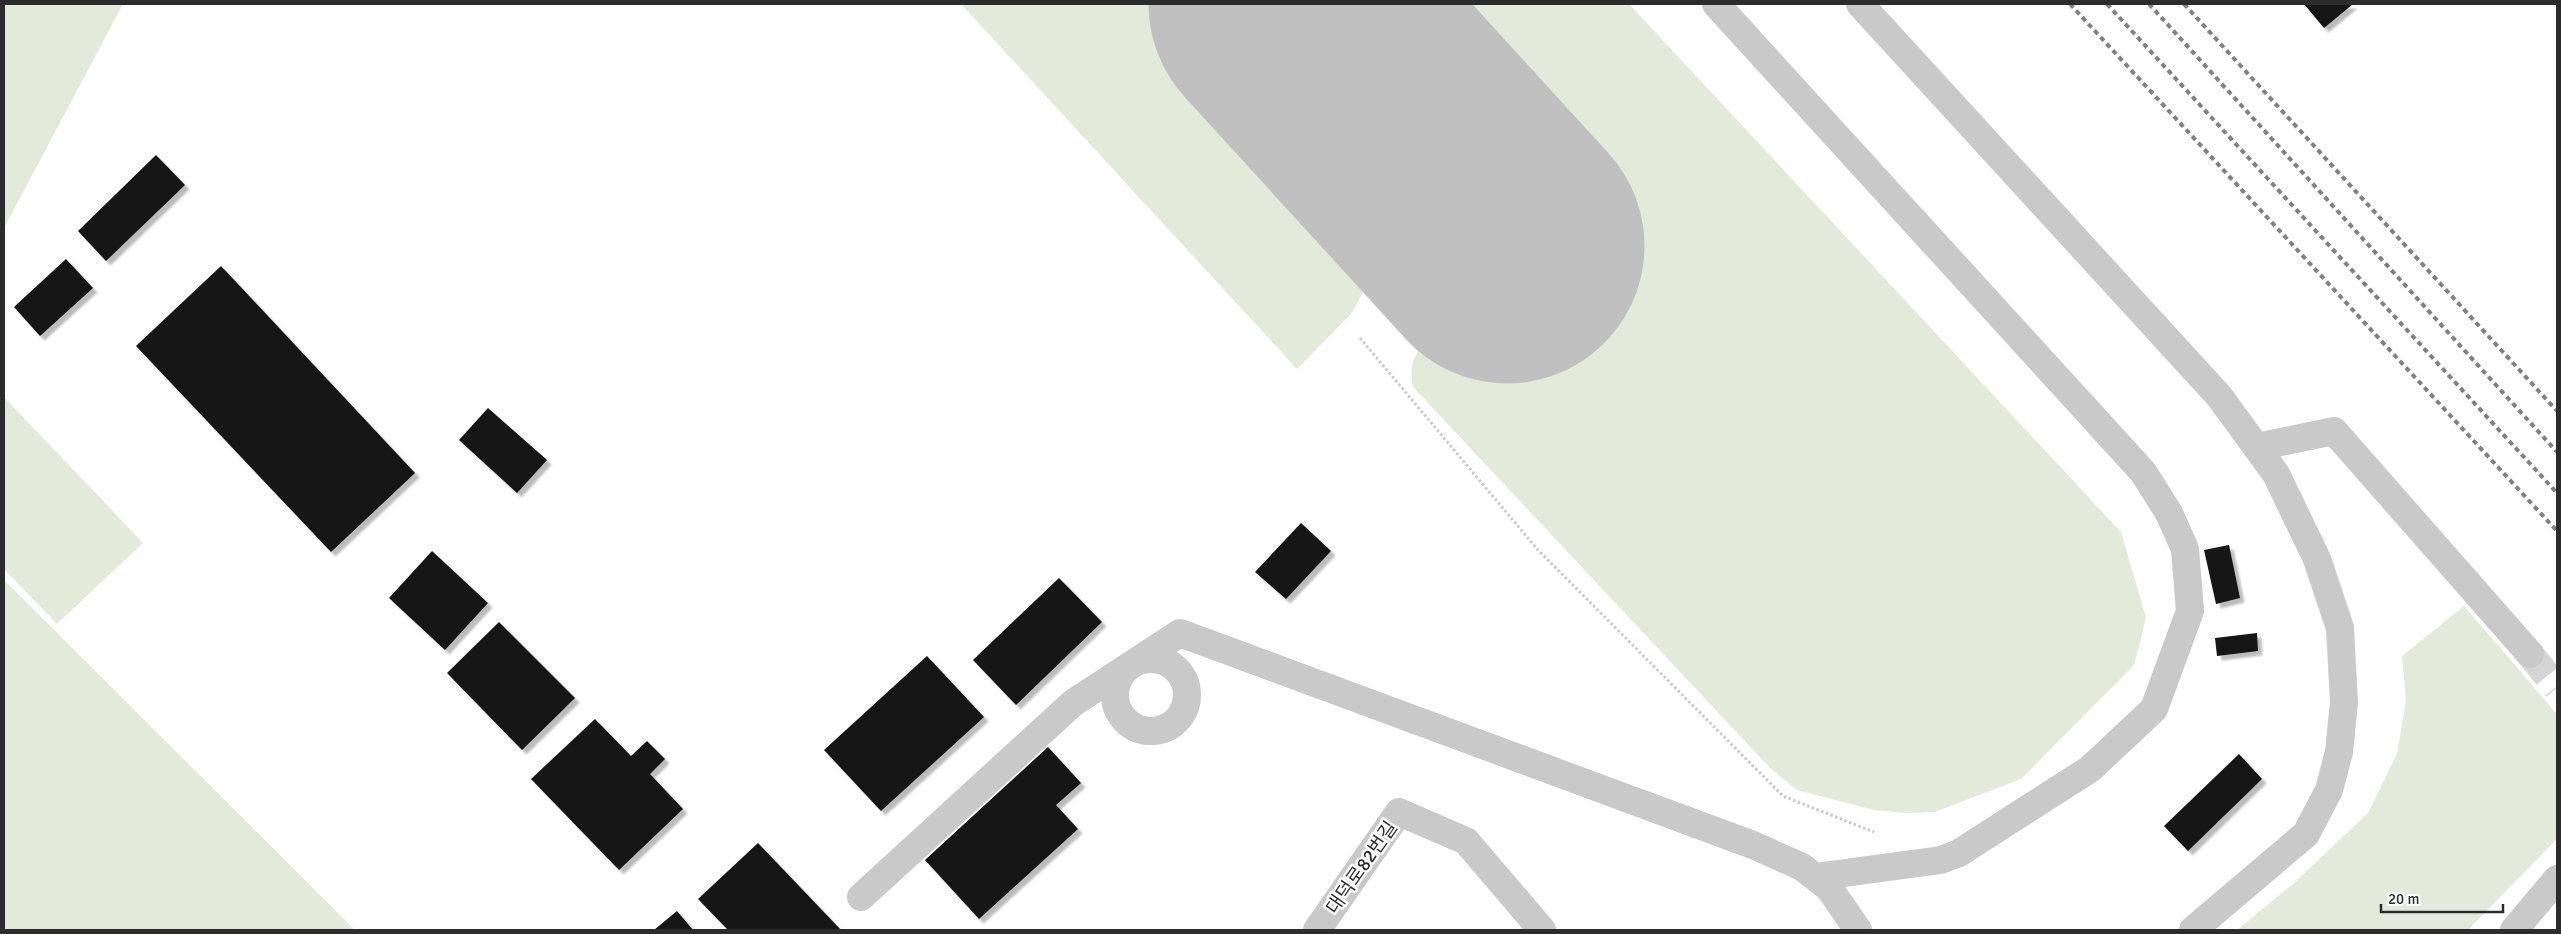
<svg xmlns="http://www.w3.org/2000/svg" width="2561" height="934" font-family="Signika,'Noto Sans KR',sans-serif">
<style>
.green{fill:#e3eada}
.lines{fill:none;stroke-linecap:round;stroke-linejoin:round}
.runway{stroke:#c0c0c0;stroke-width:275}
.building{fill:#131313;filter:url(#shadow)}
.minor-tunnel{stroke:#d5d5d5;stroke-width:28;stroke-dasharray:28 14;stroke-linecap:butt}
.path{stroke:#c9c9c9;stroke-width:3;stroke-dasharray:2.5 2.5;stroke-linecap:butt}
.minor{stroke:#c9c9c9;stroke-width:28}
.rail{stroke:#818181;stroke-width:4;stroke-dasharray:5 4;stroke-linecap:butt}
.labels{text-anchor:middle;stroke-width:5;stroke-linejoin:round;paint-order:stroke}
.street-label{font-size:19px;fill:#2c2c2c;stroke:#fff}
</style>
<defs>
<filter id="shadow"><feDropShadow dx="4.5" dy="4.5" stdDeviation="1" flood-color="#0004"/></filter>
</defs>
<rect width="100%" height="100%" fill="#fff"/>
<path class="green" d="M4,4H123L4,228Z
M961,4H1188L1358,192L1372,224V254L1366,287L1352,313L1297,369Z
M1358,4H1629L2121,532L2146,618L2134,665L2021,779L1935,812L1906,813L1874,810L1797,790L1771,769L1413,387C1409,368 1413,357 1424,342L1565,227Z
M4,397L143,543L57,624L4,569Z
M4,580L355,930H4Z
M2464,606L2557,714V839L2468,930H2237L2293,884L2368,813L2397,754L2406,701L2402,656Z"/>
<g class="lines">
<path class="runway" d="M1286,4L1507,246"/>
</g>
<path class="building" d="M2304,4H2353L2324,28Z
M156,155L185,185L106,261L78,231Z
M66,259L93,288L40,336L14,307Z
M221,266L415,473L331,552L136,346Z
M488,408L547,460L517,493L459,440Z
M1301,523L1331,551L1286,599L1255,572Z
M2229,545L2240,598L2216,604L2204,550Z
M432,551L488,603L445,650L389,598Z
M1059,578L1102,622L1016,705L973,660Z
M499,622L575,698L522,750L447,673Z
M2257,633L2258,651L2217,656L2215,638Z
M927,656L984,717L881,811L824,750Z
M595,719L631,756L647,741L665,759L650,774L683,809L619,870L531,779Z
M1048,747L1081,783L1056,805L1078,829L979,919L925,860Z
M2239,754L2262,779L2188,851L2164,826Z
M758,843L841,930H728L698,899Z
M677,911L693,930H654Z"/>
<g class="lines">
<path class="minor-tunnel" d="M2530,654L2557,688"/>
<path class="path" d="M1360,338L1538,550L1783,796L1874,832"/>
<path class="minor" d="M1716,4L2143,472L2169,513L2185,549L2190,611L2154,709L2090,769L1959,853L1941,860L1815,877
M1860,4L2219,396L2276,474L2317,559L2340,628L2344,702L2339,752L2329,790L2306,834L2193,930
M2257,447L2334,431L2530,654
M1115 695a36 36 0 1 1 72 0a36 36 0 1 1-72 0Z
M861,897L1073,703L1180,633L1753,845L1802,867L1829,888L1858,930
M1317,930L1399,812L1466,841L1542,930
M2514,930L2557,879"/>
<path class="rail" d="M2070,4L2557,531
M2107,4L2557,493
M2149,4L2557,452
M2184,4L2557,411"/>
</g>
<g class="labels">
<g class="street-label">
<text transform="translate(1361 867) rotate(-55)" y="7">대덕로82번길</text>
</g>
</g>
<rect width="2561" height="934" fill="none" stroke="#2c2c2c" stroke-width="10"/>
<path d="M2381 904v8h122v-8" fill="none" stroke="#2c2c2c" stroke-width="2.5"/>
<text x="2388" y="904" font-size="15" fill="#2c2c2c" stroke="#ffffff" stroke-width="4" paint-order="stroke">20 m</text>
</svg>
